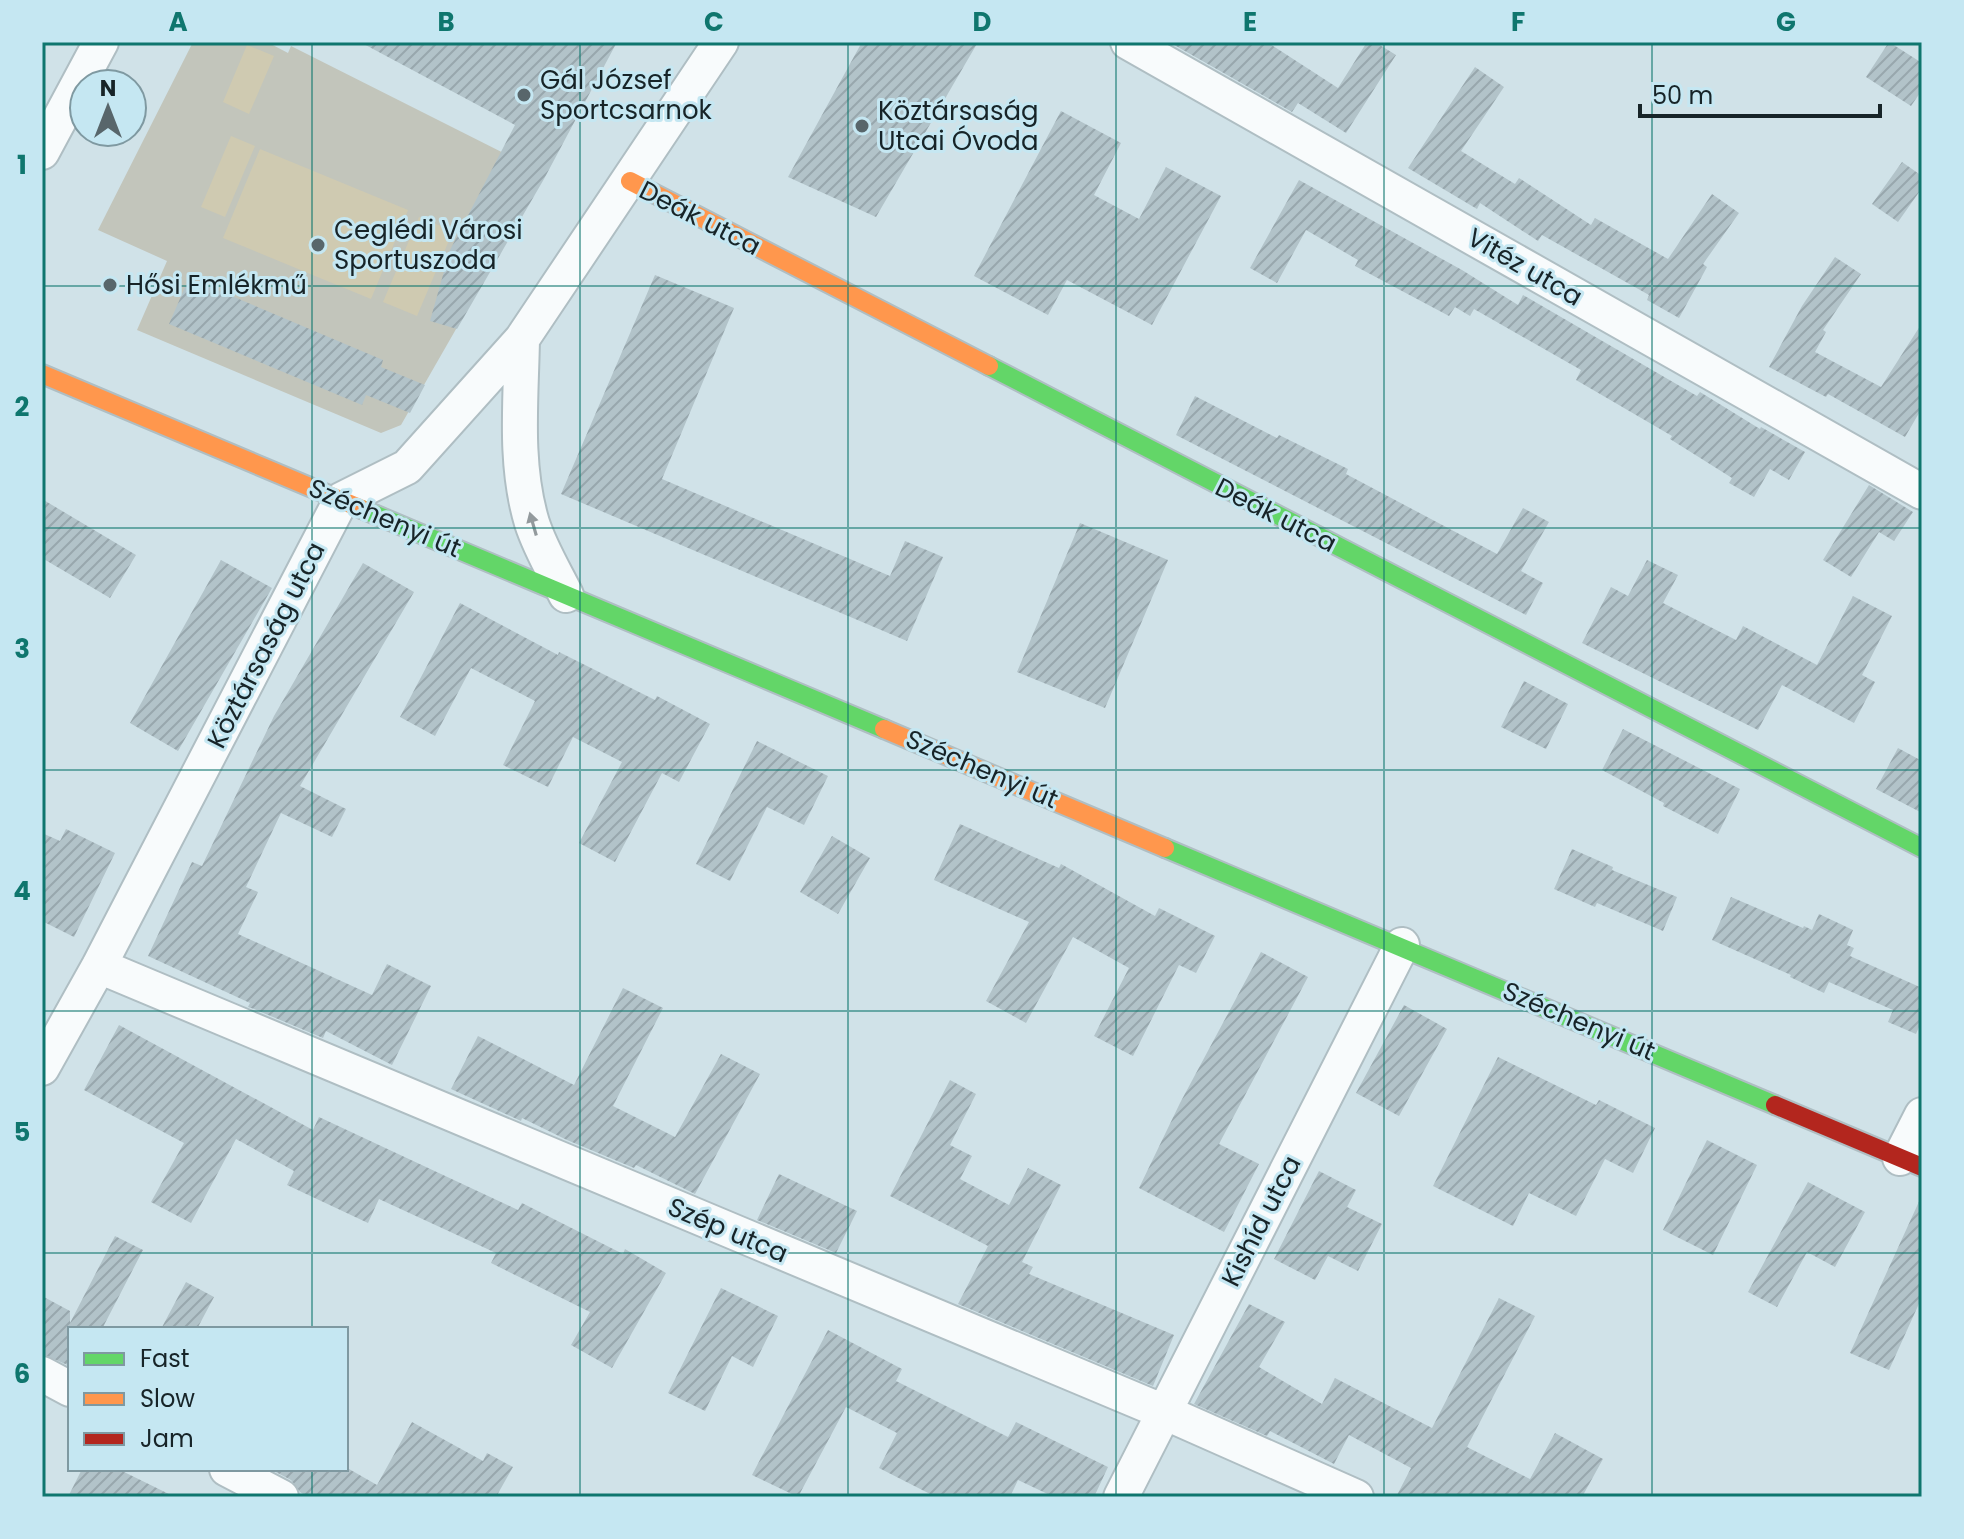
<svg xmlns="http://www.w3.org/2000/svg" width="1964" height="1539" font-family="Poppins,sans-serif">
<style>
.grass{fill:#c2c5bb}
.water{fill:#cfcab1}
.building{fill:url(#building-hatch)}
.lines{fill:none;stroke-linecap:round;stroke-linejoin:round}
.street-casing{stroke:#afbec3;stroke-width:38}
.fast-casing{stroke:#afbec3;stroke-width:22}
.slow-casing{stroke:#afbec3;stroke-width:22}
.jam-casing{stroke:#afbec3;stroke-width:22}
.street{stroke:#f8fbfc;stroke-width:34}
.fast{stroke:#63d668;stroke-width:18}
.slow{stroke:#ff974d;stroke-width:18}
.jam{stroke:#b3261e;stroke-width:18}
.oneway{fill:#939a9d}
.grid{fill:none;stroke:#0f766e;stroke-width:2;stroke-opacity:0.55}
.poi-dot{fill:#58666b;stroke:#c5e7f2;stroke-width:3}
.labels{text-anchor:middle;stroke-width:6;stroke-linejoin:round;paint-order:stroke}
.poi-label{font-size:26px;fill:#172428;stroke:#c5e7f2;text-anchor:start}
.street-label{font-size:26px;fill:#172428;stroke:#c5e7f2}
.neatline{fill:none;stroke:#0f766e;stroke-width:3}
.grid-label{font-size:26px;text-anchor:middle;font-weight:bold;fill:#0f766e}
</style>
<defs>
<pattern id="building-hatch" width="6" height="6" patternUnits="userSpaceOnUse" patternTransform="scale(2)"><rect width="6" height="6" fill="#b2c3c9"/><path d="M-1 1l2-2M0 6l6-6M5 7l2-2" fill="none" stroke="#98a7ad"/></pattern>
</defs>
<rect width="100%" height="100%" fill="#d0e2e8"/>
<path class="grass" d="M193,42H267L288,53L291,46L545,174L401,425L381,433L137,330L167,261L98,230Z"/>
<path class="water" d="M247,45L274,56L249,114L223,102Z
M231,136L255,146L225,217L201,207Z
M260,149L408,210L371,299L223,238Z
M419,217L453,231L417,316L383,302Z"/>
<path class="building" d="M360,42H617L544,179L457,329L430,321L450,250L515,125Z
M862,42H978L876,217L788,177Z
M1169,42H1267L1338,88L1367,42H1375L1396,55L1346,133L1298,103L1292,112Z
M1889,42L1922,63V90L1911,106L1866,77Z
M1475,67L1504,87L1461,151L1515,184L1519,178L1591,225L1595,218L1668,259L1712,194L1739,213L1703,264L1707,267L1679,318L1647,300L1649,295L1542,235L1538,241L1480,203L1477,209L1408,168Z
M1061,111L1121,143L1094,195L1139,219L1166,167L1221,196L1152,325L1067,280L1048,315L974,276Z
M1902,162L1922,176V188L1898,222L1872,204Z
M1299,180L1462,270L1518,305L1523,295L1697,396L1700,392L1760,429L1761,427L1805,452L1789,480L1770,469L1754,497L1729,483L1732,478L1670,439L1672,436L1576,380L1581,370L1474,309L1470,316L1455,307L1449,316L1355,266L1358,260L1306,230L1277,283L1250,268Z
M1835,257L1861,274L1823,330L1826,332L1815,352L1881,387L1922,323V408L1905,437L1828,394L1826,397L1769,367L1802,306Z
M655,275L734,308L662,479L890,576L905,541L943,557L907,641L561,494Z
M189,278L383,360L381,367L425,385L410,413L366,395L362,405L169,324Z
M1195,396L1277,438L1279,435L1348,469L1346,474L1497,554L1523,508L1549,522L1521,571L1543,583L1526,615L1176,435Z
M1869,485L1913,512L1894,541L1879,532L1851,577L1823,560Z
M42,499L136,555L110,598L42,558Z
M1080,523L1168,560L1105,708L1017,672Z
M221,560L272,588L178,751L130,723Z
M1647,560L1678,575L1663,603L1736,640L1743,626L1817,665L1853,596L1892,616L1862,675L1875,682L1854,723L1782,685L1758,730L1582,643L1611,587L1628,596Z
M363,563L414,592L300,786L346,809L332,837L281,813L246,887L258,892L238,934L372,995L387,964L431,986L392,1065L326,1031L323,1038L254,1009L248,1007L250,1003L148,956L192,862L202,866L274,716Z
M460,603L558,655L559,652L655,700L657,696L710,724L679,782L662,773L615,862L579,843L622,762L573,737L548,787L503,765L535,701L471,668L435,736L400,717Z
M1524,681L1568,704L1546,749L1501,727Z
M1623,729L1740,789L1718,834L1663,806L1664,803L1602,770Z
M757,741L828,776L804,825L767,807L730,881L696,864Z
M1898,748L1922,761V813L1876,789Z
M960,824L1059,868L1061,864L1155,916L1159,908L1215,936L1196,973L1179,965L1133,1056L1094,1036L1129,968L1073,937L1026,1023L986,1001L1029,922L934,880Z
M66,829L115,853L74,937L42,921V833L60,841Z
M832,836L870,858L838,914L800,892Z
M1572,849L1613,867L1612,870L1677,897L1663,931L1597,903L1595,907L1554,889Z
M1731,897L1803,928L1804,926L1812,930L1819,914L1853,930L1847,945L1854,948L1850,956L1922,988V1020L1916,1034L1888,1022L1893,1010L1829,982L1824,993L1790,977L1791,975L1712,940Z
M1261,952L1308,977L1219,1144L1259,1164L1224,1232L1139,1188L1180,1103Z
M623,988L663,1008L613,1106L675,1137L721,1054L760,1074L695,1194L636,1165L634,1168L567,1140L522,1118L521,1121L451,1089L478,1036L574,1085Z
M1404,1005L1447,1029L1399,1116L1356,1093Z
M119,1025L313,1130L319,1117L518,1210L522,1203L623,1254L625,1249L666,1273L612,1368L571,1345L590,1312L491,1263L496,1253L379,1199L368,1223L287,1185L294,1171L236,1139L191,1223L151,1202L184,1143L84,1090Z
M1498,1057L1596,1105L1599,1100L1655,1128L1633,1173L1605,1159L1576,1216L1529,1193L1513,1226L1433,1186Z
M950,1080L976,1094L950,1145L972,1156L960,1179L1009,1205L1028,1168L1061,1185L1022,1262L1033,1267L1029,1274L1174,1335L1153,1386L958,1304L988,1246L890,1196Z
M1707,1140L1757,1165L1713,1255L1663,1230Z
M1319,1171L1356,1190L1347,1207L1382,1224L1358,1271L1328,1256L1315,1280L1274,1259Z
M779,1174L857,1211L836,1253L757,1220Z
M1808,1182L1865,1212L1835,1267L1807,1252L1777,1307L1748,1292Z
M1922,1195V1297L1889,1370L1850,1353Z
M115,1236L143,1250L102,1329H70V1366L42,1354V1296L70,1311V1323Z
M186,1282L214,1297L197,1329H161Z
M721,1288L778,1316L753,1367L732,1356L705,1411L668,1393Z
M1499,1298L1535,1316L1467,1447L1530,1479L1555,1433L1603,1459L1582,1497H1396L1411,1468L1349,1435L1334,1464L1270,1431L1267,1436L1194,1404L1249,1304L1285,1322L1259,1367L1322,1404L1335,1378L1432,1428Z
M828,1330L902,1369L896,1381L1008,1437L1016,1422L1108,1467L1094,1497H1054L1018,1480L1010,1497H936L879,1468L897,1433L846,1407L798,1497L752,1475Z
M412,1422L483,1461L487,1453L513,1467L496,1497H308L300,1492L291,1480L270,1469H349L377,1485Z
M82,1469H118L175,1497H68Z"/>
<g class="lines">
<g class="street-casing">
<path id="street" d="M1128,42L1922,492
M42,152L101,42
M522,339C521,399 514,464 532,523C540,548 554,571 566,595
M99,966L1164,1412L1356,1497
M42,1068L99,966L341,500L407,467L522,339L721,42
M1900,1158L1922,1115
M42,1374L70,1389
M227,1469L281,1497
M1121,1497L1402,945"/>
</g>
<g class="fast-casing">
<path id="fast" d="M989,366L1922,848
M362,509L884,729
M1165,848L1775,1105"/>
</g>
<g class="slow-casing">
<path id="slow" d="M630,181L989,366
M42,374L362,509
M884,729L1165,848"/>
</g>
<g class="jam-casing">
<path id="jam" d="M1775,1105L1922,1167"/>
</g>
<use href="#street" class="street"/>
<use href="#fast" class="fast"/>
<use href="#slow" class="slow"/>
<use href="#jam" class="jam"/>
</g>
<defs><path id="oneway-solid" d="M-6-.8H1V-3.2L6.5 0L1 3.2V.8H-6Z" transform="scale(2)"/></defs>
<use class="oneway" href="#oneway-solid" transform="translate(533 524) rotate(-106)"/>
<path class="grid" d="M312,42V1329M580,42V1497M848,42V1497M1116,42V1497M1384,42V1497M1652,42V1497M42,286H1922M42,528H1922M42,770H1922M42,1011H1922M42,1253H1922M312,1469V1497"/>
<g class="poi-dot">
<circle cx="524" cy="95" r="8"/>
<circle cx="862" cy="126" r="8"/>
<circle cx="318" cy="245" r="8"/>
<circle cx="110" cy="285" r="8"/>
</g>
<g class="labels">
<g class="poi-label">
<text x="540" y="89">Gál József<tspan x="540" dy="30">Sportcsarnok</tspan></text>
<text x="878" y="120">Köztársaság<tspan x="878" dy="30">Utcai Óvoda</tspan></text>
<text x="334" y="239">Ceglédi Városi<tspan x="334" dy="30">Sportuszoda</tspan></text>
<text x="126" y="294">Hősi Emlékmű</text>
</g>
<g class="street-label">
<text transform="translate(700 218) rotate(27)" y="9">Deák utca</text>
<text transform="translate(1525 267) rotate(30)" y="9">Vitéz utca</text>
<text transform="translate(1276 515) rotate(27)" y="9">Deák utca</text>
<text transform="translate(385 518) rotate(23)" y="9">Széchenyi út</text>
<text transform="translate(266 645) rotate(-63)" y="9">Köztársaság utca</text>
<text transform="translate(982 769) rotate(23)" y="9">Széchenyi út</text>
<text transform="translate(1579 1021) rotate(23)" y="9">Széchenyi út</text>
<text transform="translate(1261 1221) rotate(-63)" y="9">Kishíd utca</text>
<text transform="translate(728 1230) rotate(23)" y="9">Szép utca</text>
</g>
</g>
<rect width="1964" height="1539" fill="none" stroke="#c5e7f2" stroke-width="88"/>
<rect x="68" y="1327" width="280" height="144" fill="#c5e7f2" stroke="#7f99a1" stroke-width="2"/>
<rect x="84" y="1353" width="40" height="12" fill="#63d668" stroke="#7f99a1" stroke-width="2"/>
<text x="140" y="1367" font-size="24" fill="#172428">Fast</text>
<rect x="84" y="1393" width="40" height="12" fill="#ff974d" stroke="#7f99a1" stroke-width="2"/>
<text x="140" y="1407" font-size="24" fill="#172428">Slow</text>
<rect x="84" y="1433" width="40" height="12" fill="#b3261e" stroke="#7f99a1" stroke-width="2"/>
<text x="140" y="1447" font-size="24" fill="#172428">Jam</text>
<g transform="translate(108 108)"><circle r="38" fill="#c5e7f2" stroke="#7f99a1" stroke-width="2"/>
<path d="M0-6L14 30L0 20L-14 30Z" fill="#58666b"/>
<text y="-12" font-size="22" font-weight="bold" text-anchor="middle" fill="#172428">N</text>
</g>
<path d="M1640 104v12h240v-12" fill="none" stroke="#172428" stroke-width="4"/>
<text x="1652" y="104" font-size="24" fill="#172428" stroke="#c5e7f2" stroke-width="6" paint-order="stroke">50 m</text>
<rect x="44" y="44" width="1876" height="1451" class="neatline"/>
<g class="grid-label">
<text x="178" y="31">A</text>
<text x="446" y="31">B</text>
<text x="714" y="31">C</text>
<text x="982" y="31">D</text>
<text x="1250" y="31">E</text>
<text x="1518" y="31">F</text>
<text x="1786" y="31">G</text>
<text x="22" y="174">1</text>
<text x="22" y="416">2</text>
<text x="22" y="658">3</text>
<text x="22" y="900">4</text>
<text x="22" y="1141">5</text>
<text x="22" y="1383">6</text>
</g>
</svg>
